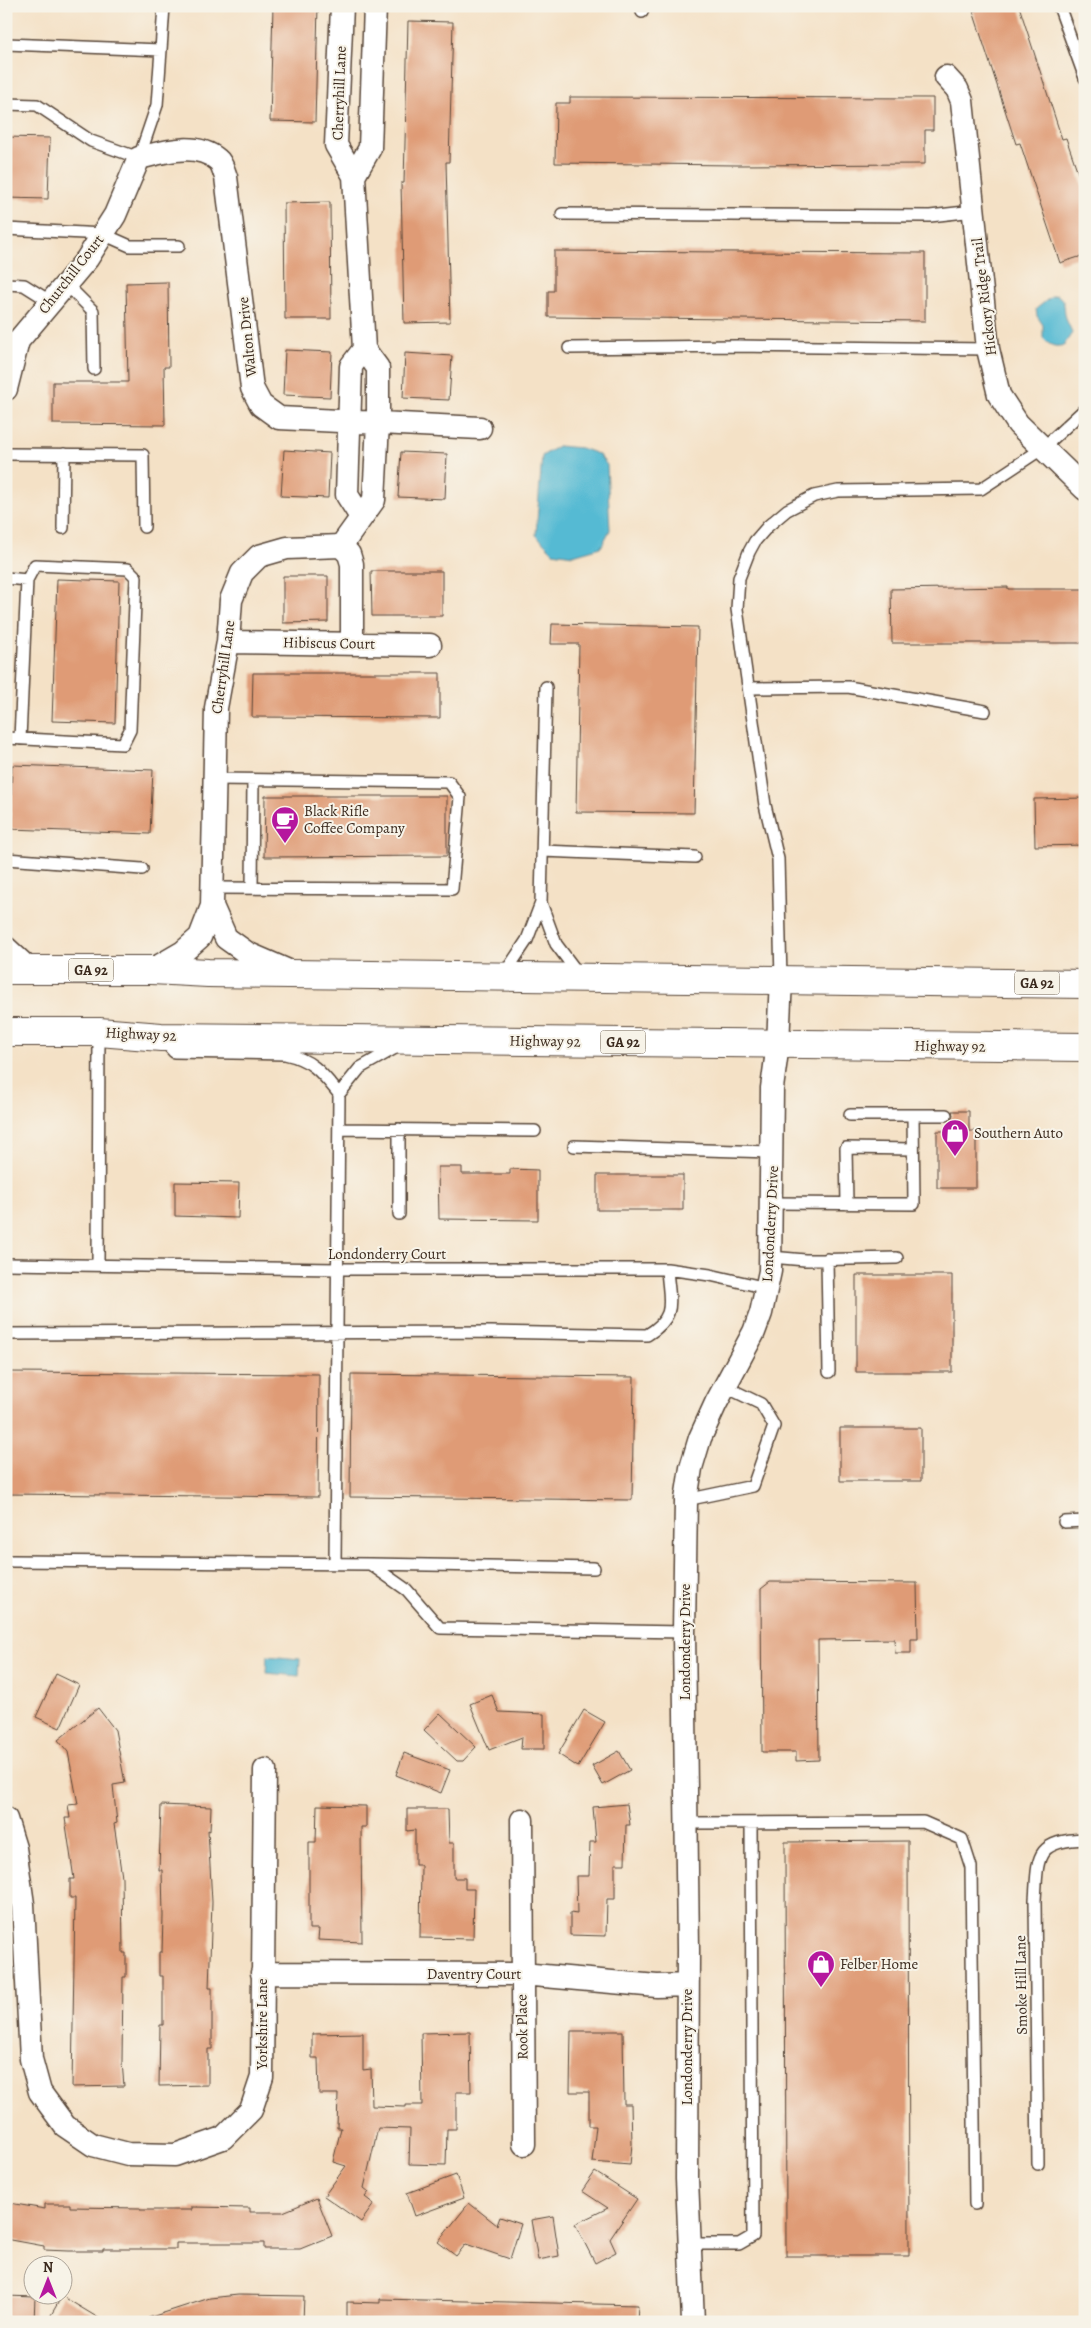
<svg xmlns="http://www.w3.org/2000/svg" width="1091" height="2328" font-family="Alegreya,serif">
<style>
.water{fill:#55bad3;stroke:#487278}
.building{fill:#df9b76}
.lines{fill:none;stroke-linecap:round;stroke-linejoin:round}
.lane-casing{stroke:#574537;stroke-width:14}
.street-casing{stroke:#574537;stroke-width:25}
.primary-casing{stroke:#574537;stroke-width:30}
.lane{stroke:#fff;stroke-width:11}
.street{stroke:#fff;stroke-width:22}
.primary{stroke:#fff;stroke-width:28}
.labels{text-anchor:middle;stroke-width:4;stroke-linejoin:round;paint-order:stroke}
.shield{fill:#f7f3e8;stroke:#73665b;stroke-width:1}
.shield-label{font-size:14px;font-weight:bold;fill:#3b2a1e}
.street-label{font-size:15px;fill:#3b2a1e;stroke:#f7f3e8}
.poi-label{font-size:15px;fill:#3b2a1e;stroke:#f7f3e8;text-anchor:start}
</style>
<rect width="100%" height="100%" fill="#f7f3e8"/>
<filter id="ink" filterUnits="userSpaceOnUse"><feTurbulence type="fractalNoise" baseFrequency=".02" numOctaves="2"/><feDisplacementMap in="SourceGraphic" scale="10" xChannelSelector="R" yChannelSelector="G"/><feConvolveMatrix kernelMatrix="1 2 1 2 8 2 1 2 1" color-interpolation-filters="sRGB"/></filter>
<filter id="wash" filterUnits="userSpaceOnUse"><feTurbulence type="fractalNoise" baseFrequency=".0096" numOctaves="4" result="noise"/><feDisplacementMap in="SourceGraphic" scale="20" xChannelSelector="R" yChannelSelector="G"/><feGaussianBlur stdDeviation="1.12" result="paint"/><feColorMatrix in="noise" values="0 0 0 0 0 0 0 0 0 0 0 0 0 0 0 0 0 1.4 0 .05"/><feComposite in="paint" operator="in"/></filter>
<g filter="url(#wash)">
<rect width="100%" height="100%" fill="#f4e1c6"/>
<path class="water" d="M1057,295C1067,301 1063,309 1066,318C1067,323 1071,328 1072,333L1064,345C1054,348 1049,345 1043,338V325L1037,316L1036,309L1052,296Z
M558,446L581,448L598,454L607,465L610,530L601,547L573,555L553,552L536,535L542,456Z
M267,1656L300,1659L299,1676L266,1673Z"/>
<g id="blocks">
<path class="building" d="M273,6H318L315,122L270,121Z
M988,6H1019L1062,139L1066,138L1085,193V255L1060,263L1020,143L1016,144L973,11Z
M408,21L453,22L449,162H446L450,322L404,323L401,183H404Z
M570,97L933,98V130H925V164L736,165L555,163L556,103H570Z
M6,137L50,138L48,199L6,198Z
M330,202L331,319H285L284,203Z
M554,251L925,253V321L548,317V291H554Z
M168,282L169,367H164L165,425L53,424V382H128L126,283Z
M285,350L332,352L330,397L283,395Z
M405,353L452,356L449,400L403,398Z
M284,450L330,453L328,498L281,496Z
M401,452L447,454L445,499L398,497Z
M371,571H442V616H372Z
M283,576H328V622L283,623Z
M57,579L119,581L115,723L52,721Z
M1008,587V589H1085V643H892L891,589Z
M552,624L698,627L694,813L576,812L579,644H551Z
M253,673H440V718L252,717Z
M12,765L153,770L150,834L10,829Z
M265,796H447V856L264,857Z
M1085,798V845L1035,846L1034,799Z
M952,1111H969V1131H976V1188H937V1131H949V1122L953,1115Z
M438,1167H462V1174H510V1169L538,1170V1220L439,1219Z
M597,1175H683V1210H597Z
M175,1182L239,1183L238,1218L175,1216Z
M856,1275H952V1372H856Z
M6,1372L319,1374L318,1497L6,1494Z
M351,1374L634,1377L632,1500L350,1497Z
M840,1428H921V1481H840Z
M770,1582L917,1583L918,1639H911V1653H895L894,1639L818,1640L819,1760L796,1761V1752H762L761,1589Z
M56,1674L79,1685L60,1728L36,1717Z
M492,1695L499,1712L544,1714V1749H521L522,1737L489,1750L470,1704Z
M98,1708L115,1730L125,1783L113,1785L117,1823L114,1824L122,1877L123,1953H126V1977H123L122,2062L124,2086L72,2087L75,1898H70V1879H74L65,1818H70L68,1805L78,1804L68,1752L58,1740Z
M584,1710L605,1722L578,1767L558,1754Z
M440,1713L476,1747L463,1761H457L424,1730Z
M619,1751L630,1770L603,1785L592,1766Z
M404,1753L450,1770L441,1793L396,1775Z
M627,1804L630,1825H626L625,1864H615V1899H607L606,1936L570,1935V1913L577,1914L576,1876H589L590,1842H596L593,1807Z
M161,1805L211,1807L210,1831L208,1830L212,1902L209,1988H212V2049H208V2085L159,2086L160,2025H163V1976H159V1952H162L163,1916L162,1870H159Z
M317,1805L366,1806V1827H361L362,1942L318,1940L319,1929H309V1842H316Z
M407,1809H448L449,1843H454V1878H465V1889H474L473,1939L420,1938L421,1865H415V1830L407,1831Z
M908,1841L909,2256H786L785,1842Z
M571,2031H623L624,2104H631L632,2144L630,2165L592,2162L596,2126H589V2092H570Z
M470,2032L471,2092H456V2129H447L446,2165L409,2164L410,2129L378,2128L364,2188L369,2192L365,2197L374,2204L361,2222L324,2196L346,2166L333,2162L341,2128H337L338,2094H319L318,2058H312V2034L363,2033V2070L371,2069L372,2106L406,2107V2105H422L421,2033Z
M595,2172L637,2199L610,2239L616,2252L595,2263L575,2224L608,2208L582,2191Z
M456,2175L464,2198L415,2216L407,2193Z
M317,2198L332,2236L300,2249H264V2243H176V2249H103V2251H68L44,2250V2246L6,2239V2219L9,2203L45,2209V2204H70V2207L140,2208V2210H192V2207L250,2208V2212H283Z
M469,2203L497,2225L500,2217L521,2224L510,2259L466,2244L456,2256L438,2242Z
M553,2216L559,2256L538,2260L531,2220Z
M238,2295L304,2296L303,2322H149L148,2318L210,2298Z
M6,2296L35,2297L34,2322H9V2316H6Z
M62,2296L105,2322H47Z
M380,2299L638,2305L637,2322H347V2302L380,2303Z"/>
</g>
</g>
<g filter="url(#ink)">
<use href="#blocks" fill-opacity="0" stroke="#574537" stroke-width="1"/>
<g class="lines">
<g class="lane-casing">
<path id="lane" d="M1059,6L1085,78
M642,12L643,6
M6,44L161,50L157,105L139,158L91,141L37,105L6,104
M161,50L164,6
M562,214L930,216L974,211
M6,229L103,234L130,246H179
M6,284L24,285L51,302
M66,284L93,311L94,369
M569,348L736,346L988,349
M6,454L143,455L144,527
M63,528L64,454
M6,578L27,580L35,565L128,569L136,577L130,730L123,744L6,738
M749,688L848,687L985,711
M20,739L27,580
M542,851L695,857
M6,859L142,869
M212,888L452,889L460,797L449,782L214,779
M252,888L253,780
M541,903L546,687
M503,976L527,940L541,903L556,944L580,976
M781,979L778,859L765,805L737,609L739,578L749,552L755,541L768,526L787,510L814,496L838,491L981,489L1043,448L1085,409
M164,1041L174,1052L285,1054C313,1060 322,1073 339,1094
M850,1115H913
M339,1129L535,1131
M399,1129V1214
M574,1146L773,1152
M772,1203L914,1204L913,1115H946
M847,1204L846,1148L913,1149
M771,1257L805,1260L897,1258
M827,1259L829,1372
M6,1264L337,1269H667L710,1275L767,1288
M98,1265L99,1032
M6,1334L491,1332L647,1335C678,1316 669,1302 667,1269
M686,1500L753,1486L774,1426L761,1404L726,1387
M1064,1522L1085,1521
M12,1561L370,1564L407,1590L440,1628L684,1632
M335,1564L339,1094L360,1068L397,1047
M370,1564L594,1568
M687,1823L923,1822L962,1839L971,1867L975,2204
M1038,2164L1035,1900C1038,1857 1034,1841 1085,1839
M690,2244H739L753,2236L751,1824"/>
</g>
<g class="street-casing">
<path id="street" d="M946,77L957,89L962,101L988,349L999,395L1018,424L1085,489
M354,176L370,148L375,6
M6,389L18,341L87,259L115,215L139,158C163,152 196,141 218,160C222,163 224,172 226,177L252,388L261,405L279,418L480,428
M361,517L347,495L351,366L364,349
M341,546L349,554L352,564V644
M228,642L430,645
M212,906L226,938L247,953L291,972
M6,948L30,970
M152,970L183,952L200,937L212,906L216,708L228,642L231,600L242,573L259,556L287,548L341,546L374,500L378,423V368L364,349L354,176L336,145L342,6
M6,1819L15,1848L23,1904L31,2059L40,2092L65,2126L93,2145L128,2154L175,2155L223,2138L251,2110L262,2077L265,1770
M522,1820L524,2144
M262,1973L522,1974L657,1986L686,1985
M693,2322L687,2179L688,1949L684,1632L686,1500L691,1468L700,1438L716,1403L754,1332L761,1313L770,1271L772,1088L778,1044L781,979"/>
</g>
<g class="primary-casing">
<path id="primary" d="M6,970H152L208,973L1085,984
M6,1032H99L161,1037L1085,1047"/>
</g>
<use href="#lane" class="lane"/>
<use href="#street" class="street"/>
<use href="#primary" class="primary"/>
</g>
</g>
<defs>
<g id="cafe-pin" transform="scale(1.4375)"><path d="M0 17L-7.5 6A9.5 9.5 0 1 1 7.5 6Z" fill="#b5179e" stroke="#f7f3e8"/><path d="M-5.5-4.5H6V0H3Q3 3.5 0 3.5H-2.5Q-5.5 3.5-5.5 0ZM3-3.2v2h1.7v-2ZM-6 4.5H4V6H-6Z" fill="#fff"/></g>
<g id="shop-pin" transform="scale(1.4375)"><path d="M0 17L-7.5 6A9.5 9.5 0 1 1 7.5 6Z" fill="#b5179e" stroke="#f7f3e8"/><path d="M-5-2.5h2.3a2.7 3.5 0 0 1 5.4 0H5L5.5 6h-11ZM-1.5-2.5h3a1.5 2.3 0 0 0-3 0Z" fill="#fff"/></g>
</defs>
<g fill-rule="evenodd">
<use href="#cafe-pin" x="285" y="820"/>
<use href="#shop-pin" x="955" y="1133"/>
<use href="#shop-pin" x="821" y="1964"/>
</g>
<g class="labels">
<g class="shield">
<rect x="68.5" y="958.5" width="45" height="23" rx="4"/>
<rect x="1014.5" y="971.5" width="45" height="23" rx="4"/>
<rect x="600.5" y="1030.5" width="45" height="23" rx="4"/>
</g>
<g class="shield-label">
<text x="91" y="975">GA 92</text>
<text x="1037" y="988">GA 92</text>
<text x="623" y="1047">GA 92</text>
</g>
<g class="street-label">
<text transform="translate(339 93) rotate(-88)" y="5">Cherryhill Lane</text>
<text transform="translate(71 274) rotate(-52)" y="5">Churchill Court</text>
<text transform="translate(984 297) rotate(-97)" y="5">Hickory Ridge Trail</text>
<text transform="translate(247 337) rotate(-96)" y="5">Walton Drive</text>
<text transform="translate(329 643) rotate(1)" y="5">Hibiscus Court</text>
<text transform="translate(223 667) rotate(-82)" y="5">Cherryhill Lane</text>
<text transform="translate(141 1034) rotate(3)" y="5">Highway 92</text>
<text transform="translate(545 1041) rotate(1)" y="5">Highway 92</text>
<text transform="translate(950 1046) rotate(1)" y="5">Highway 92</text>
<text transform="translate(770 1224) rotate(-87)" y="5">Londonderry Drive</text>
<text x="387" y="1259">Londonderry Court</text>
<text transform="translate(685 1642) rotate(-90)" y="5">Londonderry Drive</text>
<text x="474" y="1979">Daventry Court</text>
<text transform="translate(1021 1985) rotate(-91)" y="5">Smoke Hill Lane</text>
<text transform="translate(262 2024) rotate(-90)" y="5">Yorkshire Lane</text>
<text transform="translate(522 2027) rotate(-91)" y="5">Rook Place</text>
<text transform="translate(687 2047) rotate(-90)" y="5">Londonderry Drive</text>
</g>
<g class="poi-label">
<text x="304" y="816">Black Rifle<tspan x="304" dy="17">Coffee Company</tspan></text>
<text x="974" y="1138">Southern Auto</text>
<text x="840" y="1969">Felber Home</text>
</g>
</g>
<rect width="1091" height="2328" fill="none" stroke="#f7f3e8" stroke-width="25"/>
<g transform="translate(48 2280)"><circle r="24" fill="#f7f3e8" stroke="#aca397"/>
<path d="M0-4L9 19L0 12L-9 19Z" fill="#b5179e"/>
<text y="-8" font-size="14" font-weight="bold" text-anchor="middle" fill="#3b2a1e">N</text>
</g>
</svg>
